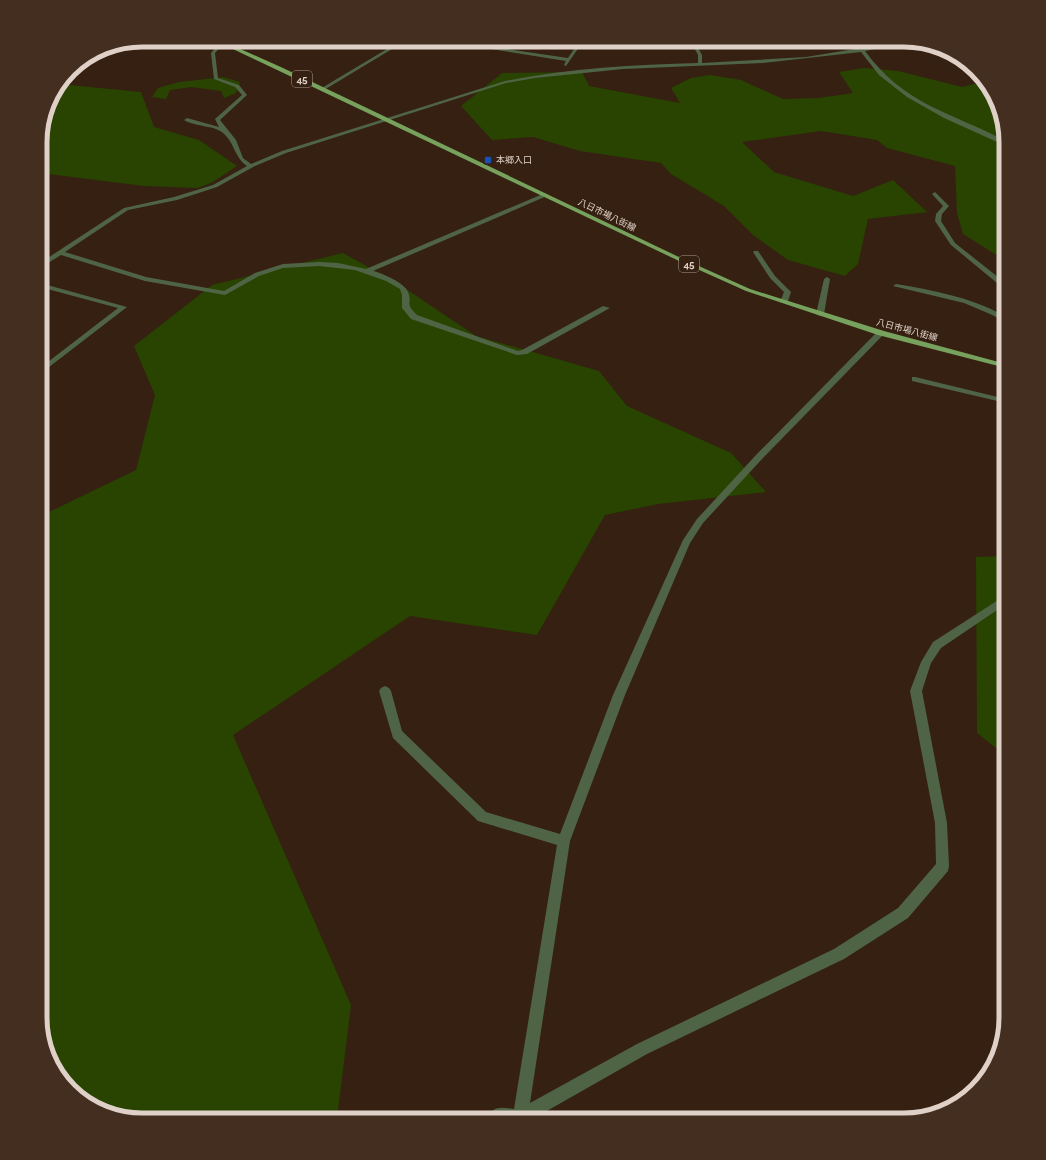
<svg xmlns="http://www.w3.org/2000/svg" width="1046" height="1160" font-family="Raleway,'Noto Sans JP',sans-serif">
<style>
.green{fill:#284400}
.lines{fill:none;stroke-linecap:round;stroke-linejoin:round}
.minor{fill:#4f6444;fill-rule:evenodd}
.major{fill:#76a25e;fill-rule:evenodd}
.transit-dot{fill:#1a4fb4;stroke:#352011;stroke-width:1.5}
.labels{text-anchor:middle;stroke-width:3;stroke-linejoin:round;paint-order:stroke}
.far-poi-label{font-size:9px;fill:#e0d1c8;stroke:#352011;text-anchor:start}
.far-street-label{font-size:9px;fill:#e0d1c8;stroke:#352011}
.shield{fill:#352011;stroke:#ad9c91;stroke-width:1}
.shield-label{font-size:10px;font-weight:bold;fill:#e0d1c8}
.rim{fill:none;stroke:#e0d1c8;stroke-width:5}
</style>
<rect width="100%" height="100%" fill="#352011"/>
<path class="green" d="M98,51L101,59L74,67L69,85L141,92L154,127L199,140L237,166L213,182L198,188L144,186L40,173V135L51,97L75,66Z
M864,68L898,71L962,87L986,81L1000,109L1006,142V261L963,234L957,213L955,166L887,148L877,140L821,131L742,142L774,172L853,196L893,180L927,212L868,219L858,264L845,276L788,260L753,235L724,206L671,174L661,163L580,151L533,137L492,140L461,106L502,73L582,72L589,86L680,103L671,88L691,78L710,75L741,80L783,99L819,98L853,93L839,72Z
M223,77L240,82L236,93L224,98L221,91L191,87L170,90L166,99L152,97L158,88L179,82Z
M343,253L397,283L476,336L599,371L627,406L731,453L766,492L658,504L605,515L537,635L410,616L233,735L351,1005L337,1119L142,1120L97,1109L61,1080L46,1051L40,1018V520L49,512L136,470L155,395L134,346L212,285Z
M1006,556V756L977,733L976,557Z"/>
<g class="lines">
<path class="minor" d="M402,40H407L324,90L320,89Z
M434,40H445L568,58L580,40H584L566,66L564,65L566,61Z
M690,40H694L702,55V63L806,57L909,40L914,41L865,51C904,104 947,111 1002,139L1006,142V146L944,118L907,97L879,75L861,52L763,63L623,69L535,78L506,83L286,153L255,166L217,187L177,200L128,210L65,252L146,277L224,291L255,273L283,264L319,262L338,263L366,269L545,193L548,195L547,196L373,271C382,273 405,283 408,292C413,305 404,302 417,315L518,351L522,350L603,306L610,308L527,354L517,355L411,319L402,308V295L400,289L386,281L355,270L319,266L283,268L259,276L225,295L145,281L61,255L40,268V263L124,208L174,197L213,185L247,166C234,157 235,143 223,133C214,125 195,127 184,120L187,118L219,127L215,119L242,95L235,87L214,79L211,53L220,42L224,43L215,53L218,78L239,85L247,95L220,120L236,140L243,158L251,164L282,151L505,81C569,68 633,65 698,63V55Z
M935,192L949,206L942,214L941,221L955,243L998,277L1001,264L1006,260L1003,282L1006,298V322L990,314L964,303L893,286L896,284C932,290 969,297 1001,314L997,283L951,245L935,221L936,214L943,206L932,194Z
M754,251H758L775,276L791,292L787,304L780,302L784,292L770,278L753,252Z
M827,277L830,279L824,314L820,316L816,314L824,279Z
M40,283L127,307L40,374V368L118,308L40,287Z
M878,331H884L885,333L762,459L703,523L690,543L625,695L570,841L530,1103L637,1044L834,949L898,908L936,864L935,823L910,691L921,662L933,642L1006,595V604L941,648L931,663L922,691L947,823L949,866L948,871L908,918L844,959L647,1054L531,1120H486C492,1106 500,1107 514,1109L557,845L478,821L393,738L379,691L381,688L385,686L389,688L391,691L402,731L486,812L560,834L613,695L683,540L697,519L756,455Z
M912,377H915L1006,399V403L912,381Z"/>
<path class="major" d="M214,40H220L283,68L681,258L750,289L884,331L1006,364V368L878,335L746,291L677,260Z"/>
</g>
<rect class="transit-dot" x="484" y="156" width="8" height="8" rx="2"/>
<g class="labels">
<g class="far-poi-label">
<text x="496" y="163">本郷入口</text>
</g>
<g class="far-street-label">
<text transform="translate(607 215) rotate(26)" y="3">八日市場八街線</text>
<text transform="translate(907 330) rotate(15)" y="3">八日市場八街線</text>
</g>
<g class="shield">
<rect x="292" y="71" width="20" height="16" rx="3"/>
<rect x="679" y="256" width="20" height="16" rx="3"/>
</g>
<g class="shield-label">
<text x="302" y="83">45</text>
<text x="689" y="268">45</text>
</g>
</g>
<path d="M0 0H1046V1160H0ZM142 47H904A95 95 0 0 1 999 142V1018A95 95 0 0 1 904 1113H142A95 95 0 0 1 47 1018V142A95 95 0 0 1 142 47Z" fill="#432e20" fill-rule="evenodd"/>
<path class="rim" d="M142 47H904A95 95 0 0 1 999 142V1018A95 95 0 0 1 904 1113H142A95 95 0 0 1 47 1018V142A95 95 0 0 1 142 47Z"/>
</svg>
